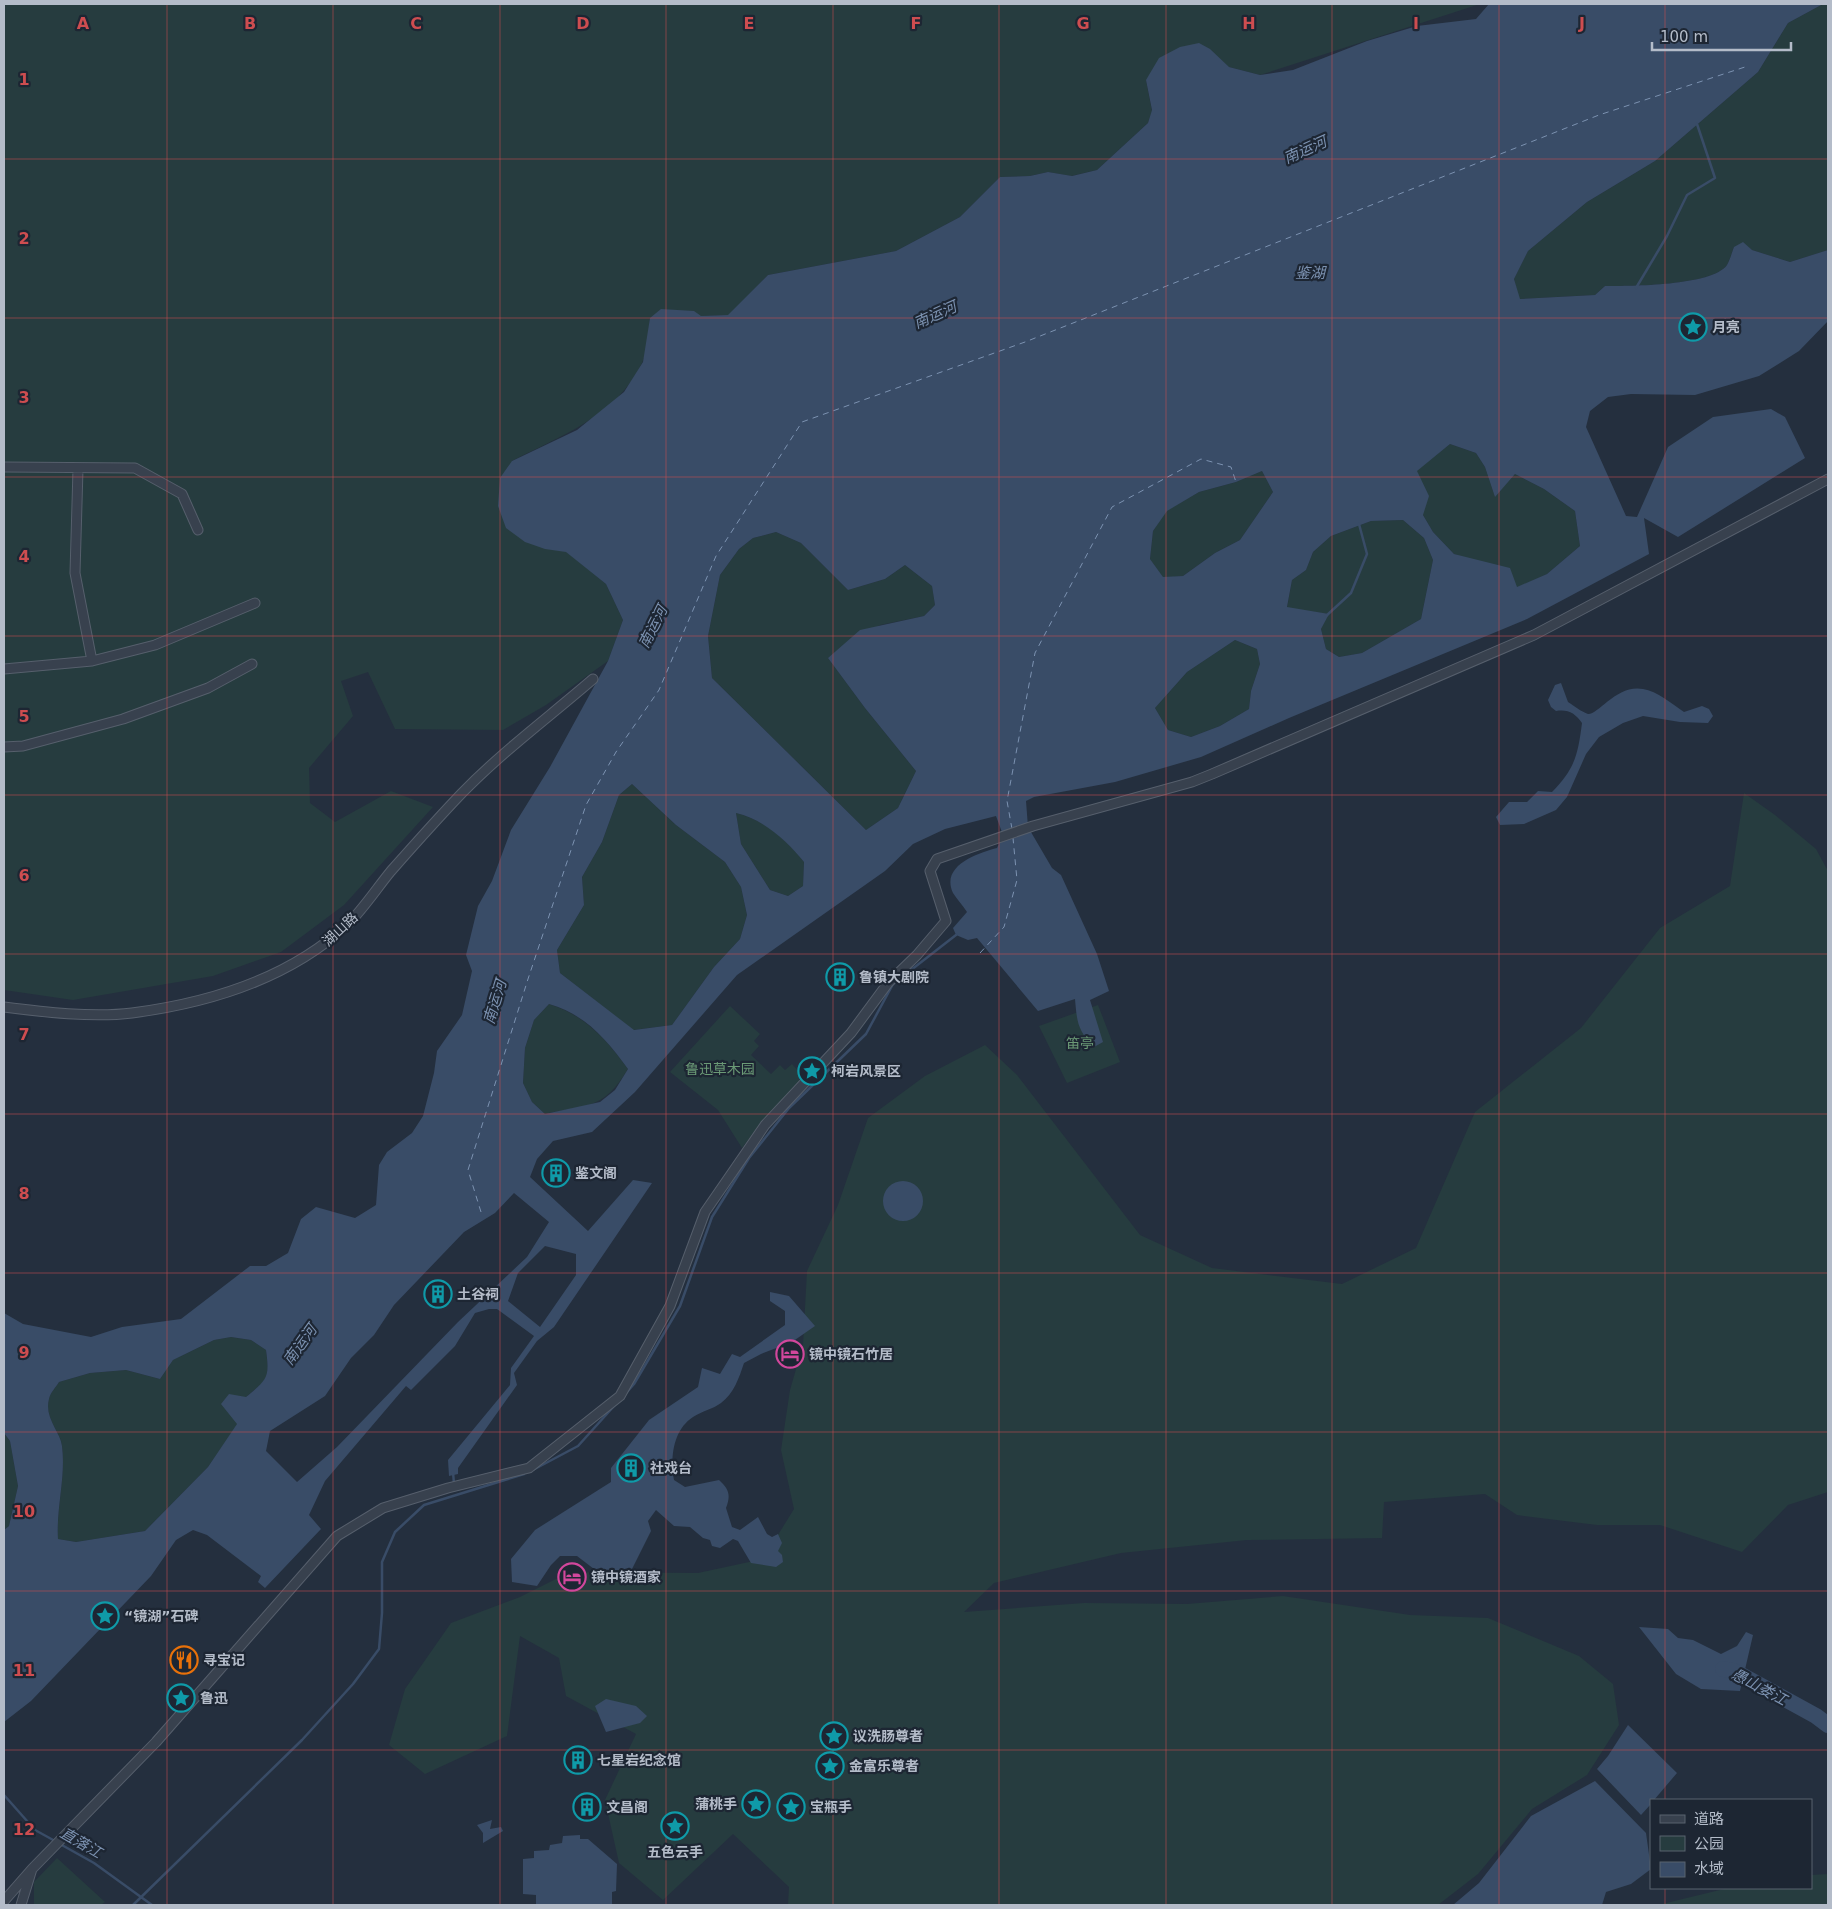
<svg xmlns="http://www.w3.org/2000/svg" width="1832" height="1909" font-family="'DejaVu Sans','Noto Sans SC',sans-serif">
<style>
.green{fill:#263c3f}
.water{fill:#394c67;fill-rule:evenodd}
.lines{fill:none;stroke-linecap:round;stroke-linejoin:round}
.stream{stroke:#394c67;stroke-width:2.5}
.river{stroke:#394c67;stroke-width:16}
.ferry{stroke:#7c92b1;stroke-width:1;stroke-dasharray:6 5;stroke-linecap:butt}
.minor-casing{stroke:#565f6c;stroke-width:11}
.minor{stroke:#38414e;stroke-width:9}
.grid{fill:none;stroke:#ce4d50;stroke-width:1;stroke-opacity:0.55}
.labels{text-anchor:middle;stroke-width:4.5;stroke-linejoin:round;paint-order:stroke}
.poi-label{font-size:14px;font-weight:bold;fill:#b4bcc9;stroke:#1d2633;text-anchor:start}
.street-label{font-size:14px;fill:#b4bcc9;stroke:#1d2633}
.park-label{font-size:14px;fill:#6b9a76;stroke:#1d2633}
.water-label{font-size:15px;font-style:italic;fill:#7c92b1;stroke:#1d2633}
.grid-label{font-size:16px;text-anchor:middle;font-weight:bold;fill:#ce4d50;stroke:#1d2633;stroke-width:4.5;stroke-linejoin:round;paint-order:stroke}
</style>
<rect width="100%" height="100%" fill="#242f3e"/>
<path class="green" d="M4,4H1480L1260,75L1229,67L1146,80L1152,111L1148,123L1097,170L1071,176L1048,172L1030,176L1000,177L960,217L896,251L768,275L729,315L650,318C648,331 648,350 642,363C617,416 560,436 512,461L566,551L606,584L623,620L608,661L546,705L503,730L395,729L368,672L341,681L353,716L309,768L310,803L335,822L391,791L433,807L344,905L281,952L213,976L73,1000L4,990Z
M1823,4H1828V250L1790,262L1752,250L1734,247C1732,252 1730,260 1727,265C1712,286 1630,286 1605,286L1595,295L1519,299L1514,279L1528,251L1587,202L1655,161L1758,72L1788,23Z
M1450,444L1476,453L1485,467L1495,496L1515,474L1544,489L1575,511L1580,546L1547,574L1517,588L1470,559L1454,554L1433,532L1423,515L1416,471Z
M1262,471L1273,492L1240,540L1215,553L1183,576L1163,578L1150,559L1153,531L1166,511L1199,492L1236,482Z
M1403,520L1424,538L1433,560L1421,619L1362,653L1339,657L1326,649L1321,629L1328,614L1287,608L1292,580L1306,570L1313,552L1331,536L1371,521Z
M776,532L801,543L848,590L885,579L905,565L932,586L935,605L924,616L880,625L828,658L865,708L916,771L898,808L866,830L712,678L708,636L720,575L739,549L753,538Z
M1235,640L1257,649L1260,664L1251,691L1249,709L1220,726L1191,737L1168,730L1155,708L1187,672Z
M632,784L676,825L725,862L741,887L747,915L740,939L714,967L672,1025L633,1030L560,973L557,950L584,905L582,877L602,842L619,795Z
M1744,793L1775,815L1816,849L1828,871V1492L1788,1505L1742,1552L1660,1525H1597L1517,1515L1485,1494L1384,1502L1382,1538L1247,1540L1121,1553L994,1583L964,1612L1084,1603L1187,1604L1283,1596L1410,1615L1488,1618L1579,1656L1613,1684L1619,1725L1587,1775L1532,1809L1478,1874L1438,1905H788L789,1887L733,1834L663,1900L619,1863L605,1800L636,1734L566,1696L559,1658L520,1636L507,1736L425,1774L389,1745L405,1689L451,1623L520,1597L570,1572L698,1573L763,1559L794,1509L781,1450L790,1390L803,1345L807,1271L838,1205L868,1118L925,1076L985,1045L1017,1075L1140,1235L1212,1268L1342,1284L1416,1248L1475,1112L1581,1028L1660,928L1730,886Z
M736,813C763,819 787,840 804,862L803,886L788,896L770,890L741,844Z
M549,1004C586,1016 606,1039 628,1069C603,1110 589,1104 545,1114L532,1102L523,1083L525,1048L534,1020Z
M1098,1005L1120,1062L1067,1083L1039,1026Z
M730,1006L760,1034L754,1041L759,1046L751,1055L771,1074L780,1065L785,1070L792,1064L799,1072V1082L760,1124L742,1148L718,1110L670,1072Z
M231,1337L251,1340L266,1350L268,1367L266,1380L246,1397L238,1424L208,1467L145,1531L76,1542L58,1539C56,1508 66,1477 62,1446C60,1431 44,1418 49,1399C50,1393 56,1387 59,1382L90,1373L126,1370L160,1379L173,1360L214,1340Z
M4,1433L10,1441L18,1486L9,1526L4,1530Z
M57,1858L105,1902L101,1905H34V1882Z
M1828,1874V1905H1658L1728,1888H1811V1875Z"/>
<path class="water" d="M1489,4H1823L1788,23L1758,72L1655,161L1587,202L1528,251L1514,279L1520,299L1595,295L1605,286C1630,286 1712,286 1727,265C1730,260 1732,252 1734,247L1743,242L1752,250L1790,262L1828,250V321L1799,351L1759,376L1695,395L1631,394L1608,397L1590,411L1586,427L1626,516L1637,517L1668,447L1713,417L1771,409L1785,417L1805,458L1678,537L1644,518L1649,554L1527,619L1289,718L1201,757L1115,782L1034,797L1026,801L1028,827L1052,868L1061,875L1097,954L1109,991L1090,1000L1103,1042L1094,1047C1077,1030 1077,1021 1075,999L1038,1011L977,938L968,940L956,935L953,928L967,912C963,906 957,899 953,893C940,865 979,853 997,848L1003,835L996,816L945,829L913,844L885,871L737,975L635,1092L592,1132L553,1141L537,1159L530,1177L588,1231L633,1180L652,1183L554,1327L537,1341L514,1373L517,1385L458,1468V1474L449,1476L448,1460L510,1385L511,1368L534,1336L497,1309H489L475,1313L455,1346L411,1390L406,1386L325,1481L309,1515L321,1529L265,1588L258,1582L261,1576L207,1535L193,1530L176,1540L151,1576L31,1701L4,1722V1530L9,1526L18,1486L10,1441L4,1433V1313L23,1324L91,1337L122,1327L181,1319L250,1266H266L288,1253L301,1219L316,1207L355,1218L376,1205L379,1165L387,1152L412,1133L423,1116L434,1073L437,1051L462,1015L472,971L466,955L478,906L492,881L511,830L550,767L608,661L623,620L606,584L566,552L545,549L525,542L506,528L498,506L500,478L512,461L577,430L624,392L643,362L650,318L661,309L694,311L701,316L728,315L768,275L896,251L960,217L1000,177L1030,176L1048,172L1072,176L1097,170L1148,123L1152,110L1146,80L1159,58L1180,47L1199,43L1210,49L1229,67L1260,75L1293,70L1367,41L1417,26L1476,19ZM1450,444L1476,453L1485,467L1495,497L1515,474L1544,489L1575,511L1580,546L1547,574L1517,587L1510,568L1454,554L1433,532L1423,515L1429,496L1417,471ZM1262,471L1273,492L1240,540L1215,553L1183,576L1163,577L1150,559L1153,531L1167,511L1199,492L1236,482ZM1403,520L1424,538L1433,560L1421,619L1362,653L1339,657L1326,649L1321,629L1329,614L1287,607L1292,580L1306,570L1313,552L1331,536L1371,521ZM776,532L801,543L848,590L885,579L905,565L932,586L935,605L924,616L860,630L828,658L865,708L916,771L898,808L866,830L712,678L708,636L720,575L739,549L753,538ZM1235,640L1257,649L1260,664L1251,691L1249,709L1220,726L1191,737L1168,730L1155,708L1187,672ZM632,784L676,825L725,862L741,887L747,915L740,939L714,967L672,1025L634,1030L560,973L557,950L584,905L582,877L602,842L619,795ZM736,813C763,819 787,841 804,862L803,886L788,896L770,890L741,844ZM549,1004C586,1015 606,1039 628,1069L615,1090L600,1102L545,1114L532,1102L523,1083L525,1048L534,1020ZM514,1193L549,1222L527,1257L458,1322L337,1447L297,1482L266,1451L270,1431L325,1396L351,1358L374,1335L394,1305L464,1232L495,1213ZM545,1246L576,1254V1275L540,1327L508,1301L518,1273ZM231,1337L251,1340L266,1350C270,1379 267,1379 246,1397L229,1394L221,1404L237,1424L208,1467L145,1531L76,1542L58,1539C56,1508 66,1477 62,1446C60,1431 44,1418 49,1399C50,1393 56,1387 59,1382L90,1373L126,1370L160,1379L173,1360L214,1340Z
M1561,683L1568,702C1574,706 1582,712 1588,714C1598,715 1617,684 1643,689C1657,691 1672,704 1684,712L1702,706L1709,709L1713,716L1708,723L1680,722L1643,716L1623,723L1599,737L1586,754L1567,797L1556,810L1524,824L1500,825L1496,817L1509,802H1527L1538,791L1552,792C1575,769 1578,754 1582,723C1575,713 1568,709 1556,711L1551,707L1548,700L1555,685Z
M883 1201a20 20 0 1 1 40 0a20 20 0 1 1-40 0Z
M770,1292L789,1296L815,1326L792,1342L761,1354L744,1363C739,1378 734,1393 721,1403C713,1409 702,1411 693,1417C673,1430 670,1458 674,1480L685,1487L719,1480C729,1489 731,1495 726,1508L732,1527L740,1530L758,1517L767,1534L772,1537L778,1534L782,1543L778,1551L782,1555L783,1562L776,1567L751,1563L738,1541L733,1539L720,1548L712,1546L710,1540L703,1538L690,1527L674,1526L656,1510L648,1521L651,1531L631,1571L594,1569L577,1556H560L551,1565L537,1586L512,1582L511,1559L535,1530L611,1482V1468L649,1420L698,1387L702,1368L720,1374L732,1354L740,1357L785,1325V1311L770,1301Z
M1639,1627L1668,1629L1678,1638L1693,1640L1721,1654L1737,1646L1746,1632L1753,1635L1740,1691L1701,1689L1676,1674Z
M606,1699L636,1706L647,1716L640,1723L606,1732L595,1706Z
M1628,1725L1677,1773L1654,1800H1651V1804L1641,1815L1597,1769L1608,1756Z
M1595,1781L1646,1833L1651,1869L1631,1884L1606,1892L1602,1905H1453L1479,1883L1531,1816Z
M492,1820L490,1829L501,1827L503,1831L483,1843V1833L477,1825Z
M580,1835V1839H588L617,1864L616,1891L612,1892V1905H536V1895L523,1894V1859L534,1858V1851L549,1850L550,1845L562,1843L563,1836Z"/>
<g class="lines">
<path class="stream" d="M1636,288L1667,236L1687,195L1715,178L1697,124
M1326,616L1351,593L1367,554L1359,524
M627,1392L634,1384L680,1306L712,1217L749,1158L789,1108L866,1034L893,984L956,935
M453,1472L454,1484
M529,1472L578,1446L614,1406
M4,1795L35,1830L55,1841
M60,1844L94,1863L152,1905
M133,1905L302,1740L353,1684L379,1649L382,1613V1562L395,1532L424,1505L524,1474"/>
<path class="river" d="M1723,1669L1734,1671L1816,1716L1828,1725"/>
<path class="ferry" d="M1012,829L1007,801L1035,653L1112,507L1201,459L1231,467L1236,482
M980,953L1004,927L1017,880L1013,838
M481,1212L468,1170L528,979L586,805L616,752L659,690L716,556L802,422L1025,342L1599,115L1748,66"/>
<g class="minor-casing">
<path id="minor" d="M4,467L135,468L182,494L198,530
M78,469L75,573L92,661
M4,669L92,661L155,645L255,603
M4,747L23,746L123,719L208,688L252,664
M4,1007C43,1012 93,1018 132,1013C209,1003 290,978 348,924C364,908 377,888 391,871C414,845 438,818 462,793C503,751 549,717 593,679
M32,1869L156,1742L337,1536L383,1508L448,1488L529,1468L620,1396L670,1306L705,1212L765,1125L851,1033L888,983L917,955L946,921L930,871L937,859L1033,826L1192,782L1212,774L1534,635L1828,479
M4,1901L32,1869L21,1905"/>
</g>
<use href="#minor" class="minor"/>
</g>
<path class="grid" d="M167,4V1905M333,4V1905M500,4V1905M666,4V1905M833,4V1905M999,4V1905M1166,4V1905M1332,4V1905M1499,4V1905M1665,4V1800M4,159H1828M4,318H1828M4,477H1828M4,636H1828M4,795H1828M4,954H1828M4,1114H1828M4,1273H1828M4,1432H1828M4,1591H1828M4,1750H1828M1665,1888V1905"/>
<defs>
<g id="sight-ring" transform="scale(1.4375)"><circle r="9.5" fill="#1d2633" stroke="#0f9aa8" stroke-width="1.5"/><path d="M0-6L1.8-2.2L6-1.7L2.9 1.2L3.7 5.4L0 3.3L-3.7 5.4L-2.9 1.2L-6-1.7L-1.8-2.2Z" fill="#0f9aa8"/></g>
<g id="building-ring" transform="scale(1.4375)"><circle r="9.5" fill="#1d2633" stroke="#0f9aa8" stroke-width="1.5"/><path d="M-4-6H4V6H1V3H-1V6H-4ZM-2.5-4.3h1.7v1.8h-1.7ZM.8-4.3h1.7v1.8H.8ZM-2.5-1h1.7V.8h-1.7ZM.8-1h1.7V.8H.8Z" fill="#0f9aa8"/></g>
<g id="hotel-ring" transform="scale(1.4375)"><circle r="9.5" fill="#1d2633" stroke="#d1479c" stroke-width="1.5"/><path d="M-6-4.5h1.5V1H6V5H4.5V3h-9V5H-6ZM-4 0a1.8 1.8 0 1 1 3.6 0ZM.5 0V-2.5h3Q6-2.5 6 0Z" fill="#d1479c"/></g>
<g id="restaurant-ring" transform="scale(1.4375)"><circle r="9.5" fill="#1d2633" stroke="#e8710a" stroke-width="1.5"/><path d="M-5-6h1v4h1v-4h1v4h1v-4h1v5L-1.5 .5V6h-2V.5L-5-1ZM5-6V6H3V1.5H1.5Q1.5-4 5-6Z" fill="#e8710a"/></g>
</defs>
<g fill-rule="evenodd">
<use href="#sight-ring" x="1693" y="327"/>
<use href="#building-ring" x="840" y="977"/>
<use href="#sight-ring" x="812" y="1071"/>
<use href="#building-ring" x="556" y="1173"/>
<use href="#building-ring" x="438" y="1294"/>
<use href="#hotel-ring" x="790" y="1354"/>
<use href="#building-ring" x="631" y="1468"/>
<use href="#hotel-ring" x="572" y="1577"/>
<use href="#sight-ring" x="105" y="1616"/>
<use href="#restaurant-ring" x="184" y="1660"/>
<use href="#sight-ring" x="181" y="1698"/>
<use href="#sight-ring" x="834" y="1736"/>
<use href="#building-ring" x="578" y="1760"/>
<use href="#sight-ring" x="830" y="1766"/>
<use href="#sight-ring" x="756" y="1804"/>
<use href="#building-ring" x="587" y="1807"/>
<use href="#sight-ring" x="791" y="1807"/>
<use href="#sight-ring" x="675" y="1826"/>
</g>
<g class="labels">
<g class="poi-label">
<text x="1712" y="332">月亮</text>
<text x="859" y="982">鲁镇大剧院</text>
<text x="831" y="1076">柯岩风景区</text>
<text x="575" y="1178">鉴文阁</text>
<text x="457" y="1299">土谷祠</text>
<text x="809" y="1359">镜中镜石竹居</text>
<text x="650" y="1473">社戏台</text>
<text x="591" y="1582">镜中镜酒家</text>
<text x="124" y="1621">“镜湖”石碑</text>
<text x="203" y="1665">寻宝记</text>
<text x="200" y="1703">鲁迅</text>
<text x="853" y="1741">议洗肠尊者</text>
<text x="597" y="1765">七星岩纪念馆</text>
<text x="849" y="1771">金富乐尊者</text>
<text x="737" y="1809" text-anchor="end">蒲桃手</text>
<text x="606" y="1812">文昌阁</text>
<text x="810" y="1812">宝瓶手</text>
<text x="675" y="1857" text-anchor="middle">五色云手</text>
</g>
<g class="street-label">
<text transform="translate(340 929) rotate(-43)" y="5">湖山路</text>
</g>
<g class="park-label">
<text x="1080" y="1048">笛亭</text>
<text x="720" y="1074">鲁迅草木园</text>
</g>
<g class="water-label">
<text transform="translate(1305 150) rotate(-24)" y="5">南运河</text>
<text x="1310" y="278">鉴湖</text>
<text transform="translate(935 315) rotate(-24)" y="5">南运河</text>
<text transform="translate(653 627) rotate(-63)" y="5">南运河</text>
<text transform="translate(495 1002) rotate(-73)" y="5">南运河</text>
<text transform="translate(300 1345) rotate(-54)" y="5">南运河</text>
<text transform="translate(1759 1687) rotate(28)" y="5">愚山娄江</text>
<text transform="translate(81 1843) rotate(30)" y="5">直落江</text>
</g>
</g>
<g class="grid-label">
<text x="83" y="29">A</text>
<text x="250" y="29">B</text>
<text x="416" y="29">C</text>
<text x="583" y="29">D</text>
<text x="749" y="29">E</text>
<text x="916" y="29">F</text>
<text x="1083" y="29">G</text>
<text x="1249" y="29">H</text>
<text x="1416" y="29">I</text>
<text x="1582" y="29">J</text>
<text x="24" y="85">1</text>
<text x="24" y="244">2</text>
<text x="24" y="403">3</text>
<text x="24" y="562">4</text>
<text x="24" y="722">5</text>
<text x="24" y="881">6</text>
<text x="24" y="1040">7</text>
<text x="24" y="1199">8</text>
<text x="24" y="1358">9</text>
<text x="24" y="1517">10</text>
<text x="24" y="1676">11</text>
<text x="24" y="1835">12</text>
</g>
<rect width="1832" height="1909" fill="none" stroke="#b4bcc9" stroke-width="10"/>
<rect x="1650" y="1799" width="162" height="90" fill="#1d2633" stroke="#59626f"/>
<rect x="1660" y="1815" width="25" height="8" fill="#38414e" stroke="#59626f"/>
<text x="1694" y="1824" font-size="15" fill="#b4bcc9">道路</text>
<rect x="1660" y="1836" width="25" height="15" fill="#263c3f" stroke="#59626f"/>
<text x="1694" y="1849" font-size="15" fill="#b4bcc9">公园</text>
<rect x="1660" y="1862" width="25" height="15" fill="#394c67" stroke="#59626f"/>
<text x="1694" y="1874" font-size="15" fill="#b4bcc9">水域</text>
<path d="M1652 42v8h139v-8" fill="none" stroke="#b4bcc9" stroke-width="2.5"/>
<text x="1660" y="42" font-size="15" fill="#b4bcc9" stroke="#1d2633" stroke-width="4" paint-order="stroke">100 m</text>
</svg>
